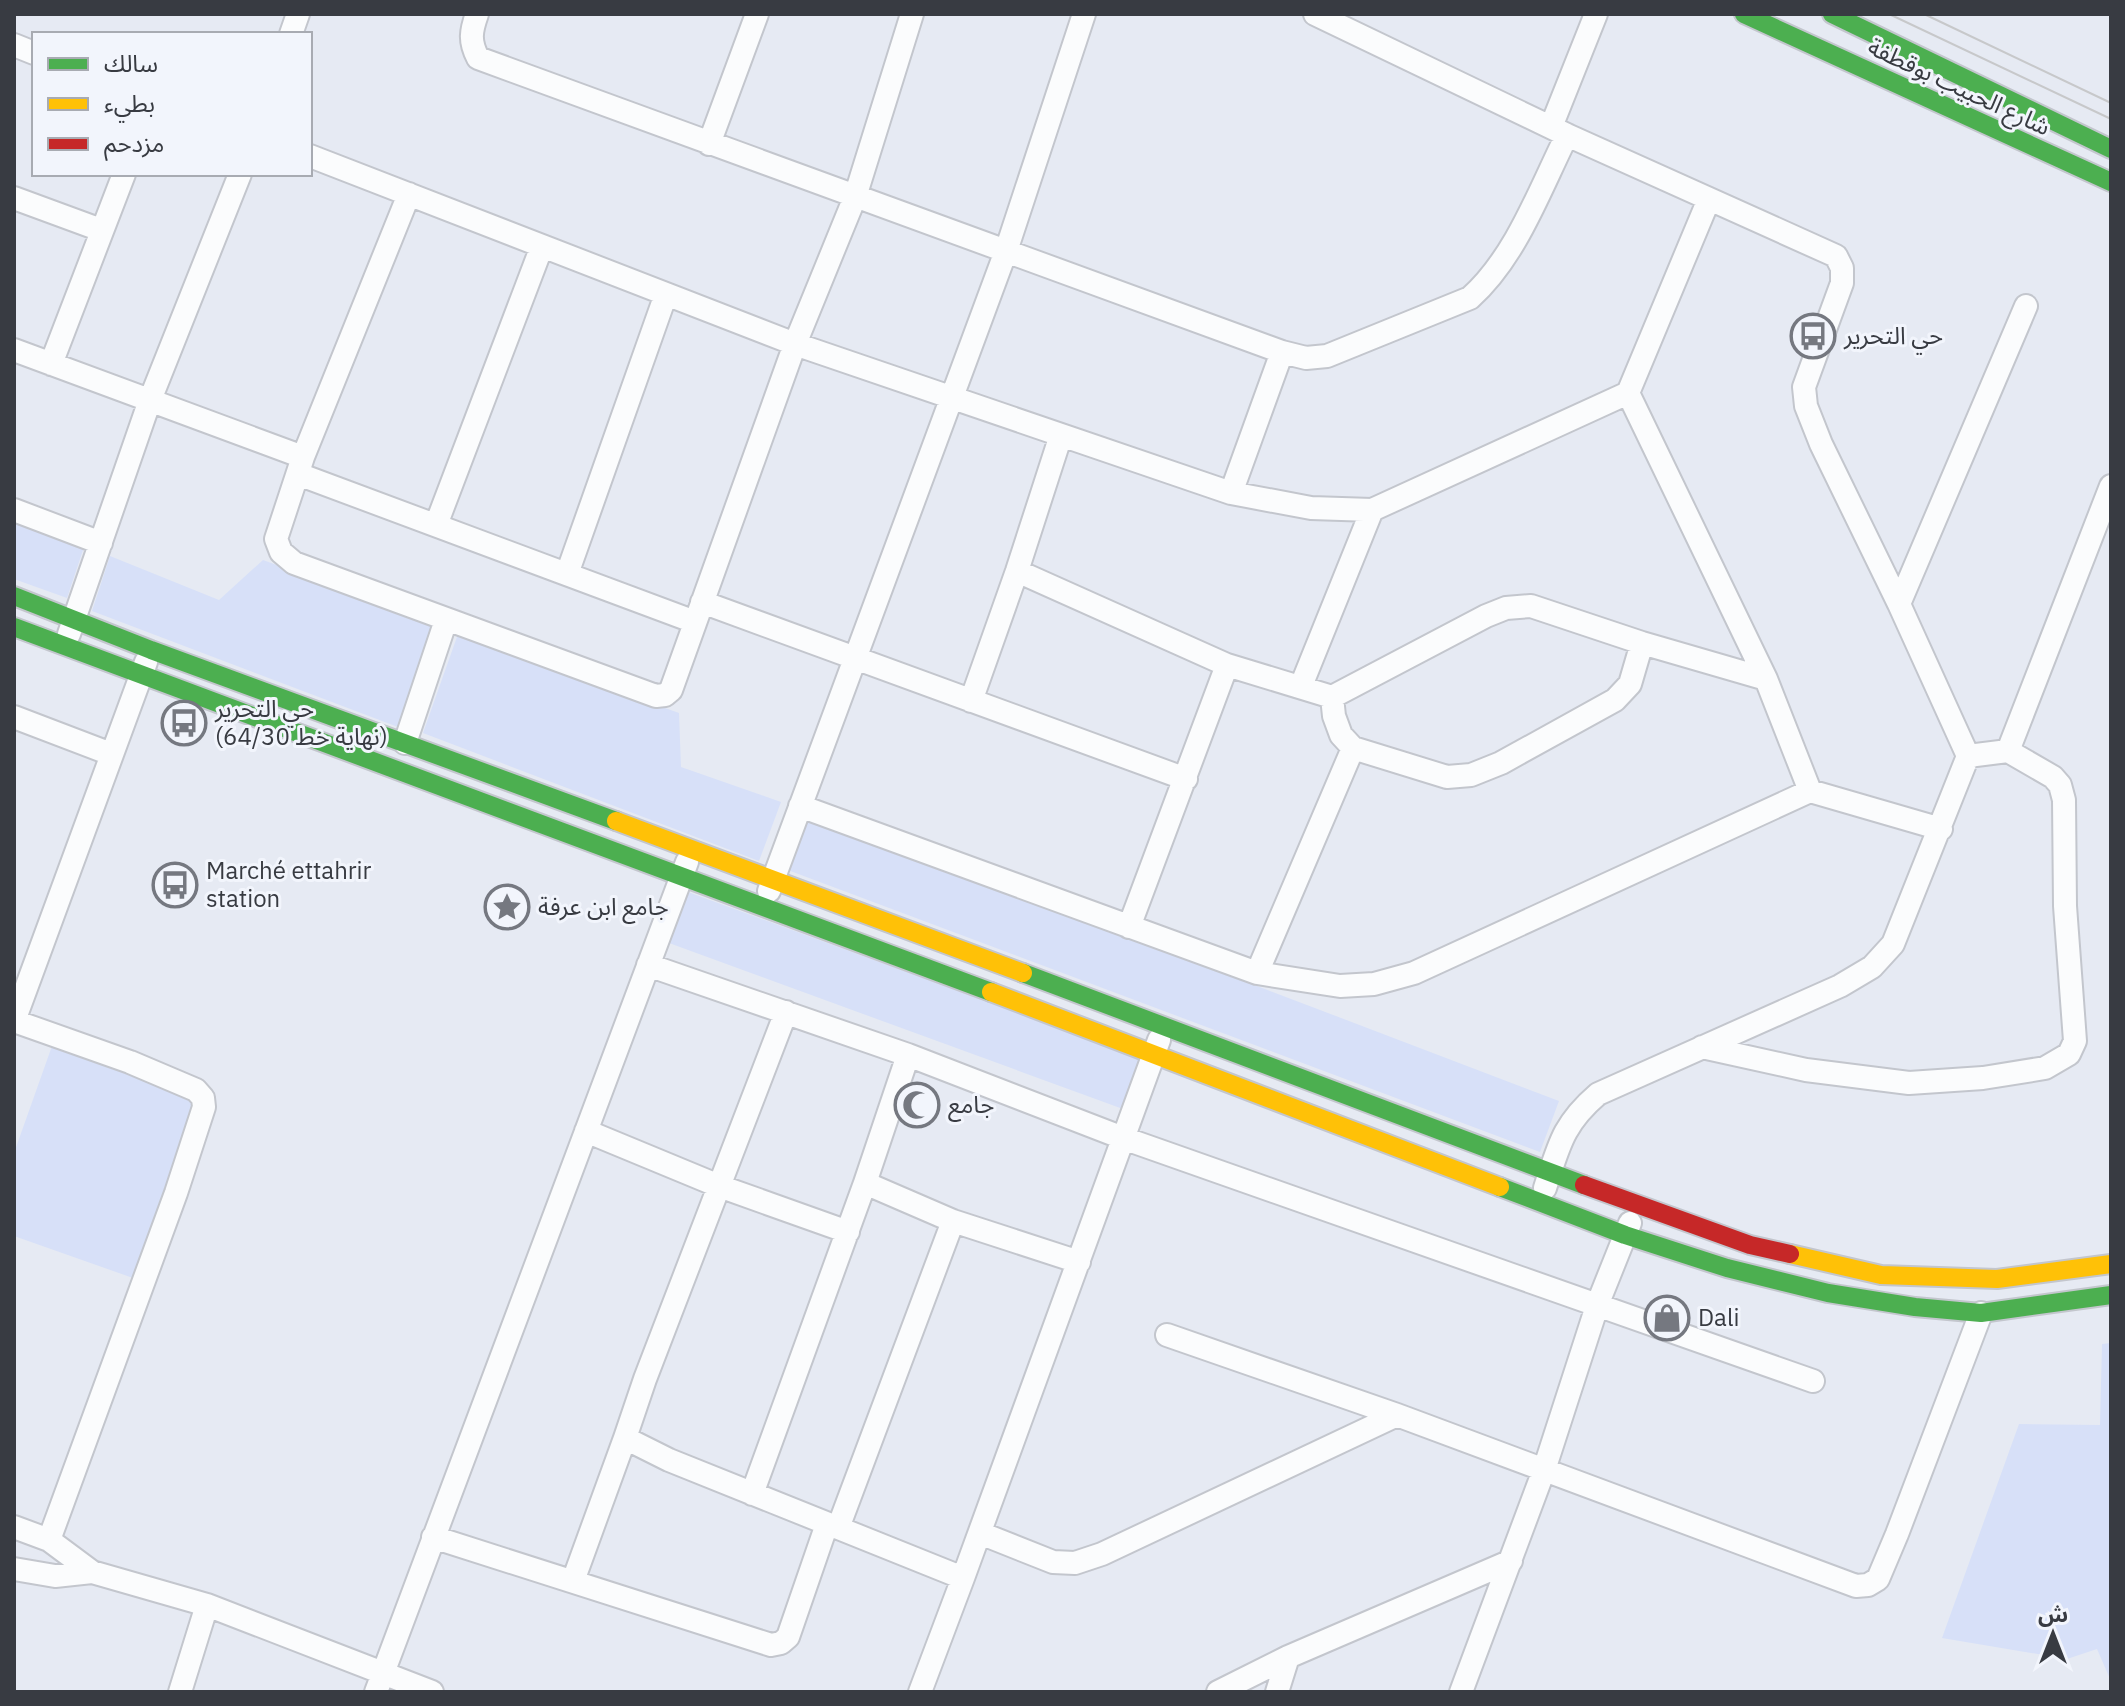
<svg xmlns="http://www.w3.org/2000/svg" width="2125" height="1706" font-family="'IBM Plex Sans','Noto Sans Arabic',sans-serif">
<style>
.green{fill:#d7e0f8}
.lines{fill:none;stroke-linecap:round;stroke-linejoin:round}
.street-casing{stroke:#c3c6cd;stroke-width:26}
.fast-casing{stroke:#c3c6cd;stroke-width:22}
.slow-casing{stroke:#c3c6cd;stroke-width:22}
.jam-casing{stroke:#c3c6cd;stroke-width:22}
.street{stroke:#fbfcfd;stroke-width:22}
.fast{stroke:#4caf50;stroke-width:18}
.slow{stroke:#ffc107;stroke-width:18}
.jam{stroke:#c62828;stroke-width:18}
.tram{stroke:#c7c8ca;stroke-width:2}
.labels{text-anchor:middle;stroke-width:6;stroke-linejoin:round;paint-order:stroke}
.street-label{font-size:24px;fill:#383b42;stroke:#f2f5fc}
.poi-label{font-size:24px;fill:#383b42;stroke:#f2f5fc;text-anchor:start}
</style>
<rect width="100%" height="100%" fill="#e6eaf3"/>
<path class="green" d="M14,520L84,547L67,598L14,579Z
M110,556L219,600L263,560L435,623L398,727L92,611Z
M458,634L679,713L681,767L781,802L759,861L423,733Z
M803,813L1559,1101L1540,1152L785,869Z
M688,892L1142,1058L1123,1109L669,943Z
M52,1046L197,1097L133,1278L14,1236V1153Z
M2111,1343V1681L2097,1649L2067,1659L1942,1638L2019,1424L2100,1425L2102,1344Z"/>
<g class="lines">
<g class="street-casing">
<path id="street" d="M477,14C471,31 469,41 478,58L1282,352L1306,358L1327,356L1470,298C1516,257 1540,189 1567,135
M1315,14L1567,135L1836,256L1842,268V283L1804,387L1806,406L1821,444L1899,604L1968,756L1893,944L1872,967L1840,986L1598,1094C1563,1124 1559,1145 1545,1188
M291,34L298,14
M14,45L34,53
M1551,127L1596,14
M709,144L757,14
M310,156L795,344L1231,493L1311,508L1372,510L1628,393L1709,199
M409,194L303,457L276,539L281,552L294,563L656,696L665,695L671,690L795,344L855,197L912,14
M14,198L101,230
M14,350L303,457
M51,364L124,174
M1628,393L1766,679L1810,791
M298,474L695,622
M1231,493L1282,352
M14,510L101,543
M436,525L542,246
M1017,571L1227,665L1332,697L1486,616L1506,608L1531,606L1642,643L1766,679
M567,574L666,294
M702,602L1186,779
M1899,604L2026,306
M69,634L150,400L240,174
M1301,686L1372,510
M1332,697L1334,716L1341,735L1353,748L1447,777L1471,775L1501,763L1615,700L1630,684L1642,643
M971,701L1017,571L1061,435
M14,717L111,754
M405,743L446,620
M2008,751L2111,486
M800,806L1257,973L1340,986L1374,984L1414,973L1810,791L1941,829
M769,891L1006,251L1084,14
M1129,927L1227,665
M648,965L908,1055L1123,1138L1813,1381
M1257,973L1353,748
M786,1012L645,1379L625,1438L669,1460L963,1578
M14,1021L130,1062L196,1090L203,1098L204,1107L176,1193L49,1540
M14,1021L146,662
M1702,1047L1806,1070L1909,1083L1983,1078L2045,1068L2069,1054L2075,1041L2065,906L2064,800L2060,785L2053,777L2008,751L1968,756
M586,1131L719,1186L848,1232
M865,1183L908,1055
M1167,1335L1397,1415L1856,1586L1868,1585L1878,1579L1897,1534L1981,1313
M752,1494L865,1183L953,1221L1079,1262
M14,1527L49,1540L92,1572L207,1605L432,1692
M838,1528L953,1221
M980,1533L1053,1562L1075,1563L1102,1554L1397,1415
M433,1537L771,1645L781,1643L788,1637L827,1524
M14,1569L55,1576L92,1572
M573,1581L625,1438
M180,1692L207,1605
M376,1692L687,862
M920,1692L963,1578L1159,1040
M1218,1692L1288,1657L1511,1561
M1277,1692L1288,1657
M1461,1692L1544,1470L1598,1303L1630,1223"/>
</g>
<g class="fast-casing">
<path id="fast" d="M1744,14L2111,182
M1832,14L2111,149
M14,596L151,650L616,821
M14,627L991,992
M1023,973L1584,1185
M1500,1187L1625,1235L1727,1268L1828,1293L1915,1307L1981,1313L2111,1295"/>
</g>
<g class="slow-casing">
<path id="slow" d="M616,821L1023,973
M991,992L1500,1187
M1790,1254L1881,1275L1997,1279L2111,1264"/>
</g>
<g class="jam-casing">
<path id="jam" d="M1584,1185L1750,1245L1790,1254"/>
</g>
<use href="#street" class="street"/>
<use href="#fast" class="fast"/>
<use href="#slow" class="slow"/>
<use href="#jam" class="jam"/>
<path class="tram" d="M1889,14L2111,119
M1924,14L2111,103"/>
</g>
<defs>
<g id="bus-ring" transform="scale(2.3)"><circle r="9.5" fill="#f2f5fc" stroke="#757880" stroke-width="1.5"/><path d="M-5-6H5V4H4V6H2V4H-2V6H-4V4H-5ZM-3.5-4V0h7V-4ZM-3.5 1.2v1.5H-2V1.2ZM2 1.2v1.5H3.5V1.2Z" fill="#757880"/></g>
<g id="sight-ring" transform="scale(2.3)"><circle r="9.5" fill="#f2f5fc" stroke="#757880" stroke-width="1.5"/><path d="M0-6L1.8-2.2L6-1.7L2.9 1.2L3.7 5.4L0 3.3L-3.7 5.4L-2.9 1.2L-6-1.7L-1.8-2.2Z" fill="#757880"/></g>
<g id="mosque-ring" transform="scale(2.3)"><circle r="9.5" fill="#f2f5fc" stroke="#757880" stroke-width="1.5"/><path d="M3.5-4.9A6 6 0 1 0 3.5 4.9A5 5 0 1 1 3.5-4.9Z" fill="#757880"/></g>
<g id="shop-ring" transform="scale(2.3)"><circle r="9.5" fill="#f2f5fc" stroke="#757880" stroke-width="1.5"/><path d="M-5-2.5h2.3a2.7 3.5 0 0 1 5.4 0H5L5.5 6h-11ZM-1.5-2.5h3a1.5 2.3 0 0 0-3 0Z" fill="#757880"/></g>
</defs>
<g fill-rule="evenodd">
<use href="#bus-ring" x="1813" y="336"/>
<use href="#bus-ring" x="184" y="723"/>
<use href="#bus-ring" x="175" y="885"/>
<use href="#sight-ring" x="507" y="907"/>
<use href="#mosque-ring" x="917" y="1105"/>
<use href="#shop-ring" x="1667" y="1318"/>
</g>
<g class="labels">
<g class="street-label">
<text transform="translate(1959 87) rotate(25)" y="8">شارع الحبيب بوقطفة</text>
</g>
<g class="poi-label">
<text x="1844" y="344">حي التحرير</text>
<text x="215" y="717">حي التحرير<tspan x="215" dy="28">(نهاية خط 64/30)</tspan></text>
<text x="206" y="879">Marché ettahrir<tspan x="206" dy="28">station</tspan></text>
<text x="538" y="915">جامع ابن عرفة</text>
<text x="948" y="1113">جامع</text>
<text x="1698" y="1326">Dali</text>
</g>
</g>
<rect width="2125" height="1706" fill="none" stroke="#383b42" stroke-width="32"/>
<rect x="32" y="32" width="280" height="144" fill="#f2f5fc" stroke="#a8abb2" stroke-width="2"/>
<rect x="48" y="58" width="40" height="12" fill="#4caf50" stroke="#a8abb2" stroke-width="2"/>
<text x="104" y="72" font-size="24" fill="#383b42">سالك</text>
<rect x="48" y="98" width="40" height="12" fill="#ffc107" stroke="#a8abb2" stroke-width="2"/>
<text x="104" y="112" font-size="24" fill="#383b42">بطيء</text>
<rect x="48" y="138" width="40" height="12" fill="#c62828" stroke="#a8abb2" stroke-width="2"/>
<text x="104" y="152" font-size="24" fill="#383b42">مزدحم</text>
<g transform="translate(2053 1634)" stroke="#f2f5fc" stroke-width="6" paint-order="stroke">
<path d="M0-6L14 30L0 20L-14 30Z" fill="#383b42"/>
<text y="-12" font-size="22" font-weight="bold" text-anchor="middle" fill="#383b42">ش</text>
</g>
</svg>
